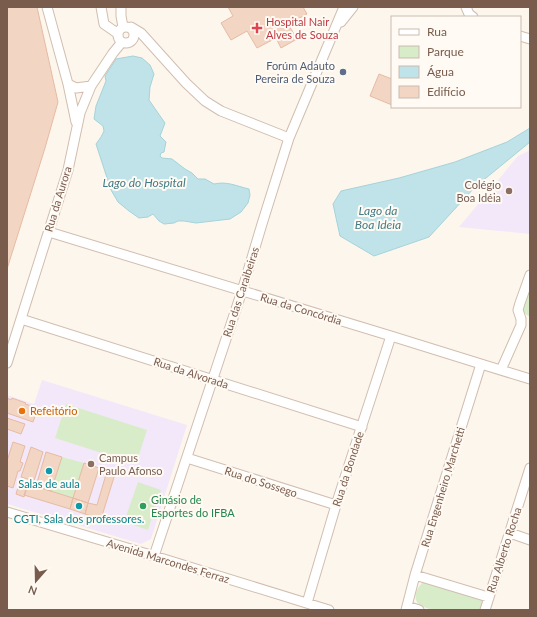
<svg xmlns="http://www.w3.org/2000/svg" width="537" height="617" font-family="Lato,sans-serif">
<style>
.education{fill:#f3e8fa}
.green{fill:#d8ecc9}
.water{fill:#bfe3e8;stroke:#a5d3da}
.building{fill:#f3d5c3;stroke:#e6bba3}
.lines{fill:none;stroke-linecap:round;stroke-linejoin:round}
.minor-casing{stroke:#d1beb0;stroke-width:11}
.minor{stroke:#fff;stroke-width:9}
.health-dot{fill:#e0444e;stroke:#fffaf3;stroke-width:1.5}
.service-dot{fill:#5c6f8a;stroke:#fffaf3;stroke-width:1.5}
.education-dot{fill:#8d6e63;stroke:#fffaf3;stroke-width:1.5}
.food-dot{fill:#e8710a;stroke:#fffaf3;stroke-width:1.5}
.culture-dot{fill:#0f9aa8;stroke:#fffaf3;stroke-width:1.5}
.leisure-dot{fill:#2e9e5b;stroke:#fffaf3;stroke-width:1.5}
.labels{text-anchor:middle;stroke-width:4;stroke-linejoin:round;paint-order:stroke}
.health-label{font-size:11px;fill:#be3a42;stroke:#fffaf3;text-anchor:start}
.service-label{font-size:11px;fill:#4e5e75;stroke:#fffaf3;text-anchor:end}
.education-label{font-size:11px;fill:#785e54;stroke:#fffaf3;text-anchor:end}
.street-label{font-size:11px;fill:#7a5c4d;stroke:#fffaf3}
.food-label{font-size:11px;fill:#c56008;stroke:#fffaf3;text-anchor:start}
.culture-label{font-size:11px;fill:#0d838f;stroke:#fffaf3}
.leisure-label{font-size:11px;fill:#27864d;stroke:#fffaf3;text-anchor:start}
.water-label{font-size:12px;font-style:italic;fill:#437c86;stroke:#fffaf3}
</style>
<rect width="100%" height="100%" fill="#fdf6ec"/>
<path class="education" d="M530,150V234L459,227L518,156Z
M42,380L187,425L151,539L141,544L7,504V395L34,404Z"/>
<path class="green" d="M530,287V317L524,313L522,308Z
M66,404L147,430L136,464L55,438Z
M62,457L84,463L73,498L51,491Z
M138,482L161,490L148,530L124,522Z
M424,581L482,598L484,601L482,610H433L420,606C419,604 417,603 416,600C414,592 419,586 424,581Z"/>
<path class="water" d="M133,56L142,58L150,65L154,74L150,87L149,100L165,123L160,136L166,142L164,152L161,153L160,156L162,158L172,159L185,169L192,173L198,179H205L214,184C227,181 236,186 249,189L250,195L248,203L241,212L230,219L196,223L184,221H178L174,223L164,224L159,221L153,214L148,217L139,218L129,211L118,202L111,190L96,144L101,137L104,131L103,126L94,119L96,106L106,81L105,76L116,59Z
M530,128V142L475,187L429,237L374,256L340,236L333,204L341,191L399,178L455,162L507,142Z"/>
<path class="building" d="M7,7H37L58,102L45,148L7,269Z
M228,7H303L307,14L288,24L297,39L281,48L276,38L257,48L247,31L231,40L221,23L233,16Z
M379,74L392,79V105L370,96Z
M7,398L11,400L12,398L26,403L25,404L38,408L33,422L7,413Z
M7,418L25,424L21,434L7,429Z
M13,442L25,446L20,462L23,463L20,471H18L13,488L7,486V461Z
M31,447L43,452L34,481L21,477Z
M46,452L62,457L51,491L36,486Z
M84,463L99,468L88,503L73,498Z
M107,471L115,474L101,519L85,514L88,503L97,505Z
M20,481L28,484L24,497L16,494Z
M28,484L73,498L70,509L24,495Z
M73,498L88,503L85,514L70,509Z"/>
<g class="lines">
<g class="minor-casing">
<path id="minor" d="M47,7L68,84L76,88L91,86
M101,7L104,24L117,33
M121,7V16L123,27
M466,7L469,14L473,17
M341,22L353,7
M118 35a8 8 0 1 1 16 0a8 8 0 1 1-16 0Z
M131,27L141,33L186,83L205,101L221,111L289,138
M520,36L530,39
M68,84L76,122
M49,232L391,336L481,364L530,379
M21,319L362,427
M7,363L68,170L80,113L91,86L113,53L122,42
M501,370L521,325V319L518,310L520,303L530,275
M187,458L336,505
M7,512L154,556L329,610
M510,533L530,540
M154,556L242,291L262,224L289,138L344,7
M415,575L488,597
M307,603L336,505L391,336
M407,606L419,610
M406,610L415,575L481,364
M485,610L530,468"/>
</g>
<use href="#minor" class="minor"/>
</g>
<path class="health-dot" d="M255 22h4v4h4v4h-4v4h-4v-4h-4v-4h4z"/>
<circle class="service-dot" cx="343" cy="72" r="4"/>
<g class="education-dot">
<circle cx="509" cy="191" r="4"/>
<circle cx="91" cy="464" r="4"/>
</g>
<circle class="food-dot" cx="22" cy="411" r="4"/>
<g class="culture-dot">
<circle cx="49" cy="471" r="4"/>
<circle cx="79" cy="506" r="4"/>
</g>
<circle class="leisure-dot" cx="143" cy="506" r="4"/>
<g class="labels">
<g class="health-label">
<text x="266" y="26">Hospital Nair<tspan x="266" dy="13">Alves de Souza</tspan></text>
</g>
<g class="service-label">
<text x="335" y="70">Forúm Adauto<tspan x="335" dy="13">Pereira de Souza</tspan></text>
</g>
<g class="education-label">
<text x="501" y="189">Colégio<tspan x="501" dy="13">Boa Idéia</tspan></text>
<text x="99" y="462" text-anchor="start">Campus<tspan x="99" dy="13">Paulo Afonso</tspan></text>
</g>
<g class="street-label">
<text transform="translate(58 199) rotate(-73)" y="4">Rua da Aurora</text>
<text transform="translate(241 292) rotate(-72)" y="4">Rua das Caraibeiras</text>
<text transform="translate(301 309) rotate(17)" y="4">Rua da Concórdia</text>
<text transform="translate(191 373) rotate(18)" y="4">Rua da Alvorada</text>
<text transform="translate(348 469) rotate(-72)" y="4">Rua da Bondade</text>
<text transform="translate(261 482) rotate(18)" y="4">Rua do Sossego</text>
<text transform="translate(443 487) rotate(-73)" y="4">Rua Engenheiro Marchetti</text>
<text transform="translate(504 550) rotate(-72)" y="4">Rua Alberto Rocha</text>
<text transform="translate(168 561) rotate(17)" y="4">Avenida Marcondes Ferraz</text>
</g>
<g class="food-label">
<text x="30" y="415">Refeitório</text>
</g>
<g class="culture-label">
<text x="49" y="488">Salas de aula</text>
<text x="79" y="523">CGTI, Sala dos professores.</text>
</g>
<g class="leisure-label">
<text x="151" y="504">Ginásio de<tspan x="151" dy="13">Esportes do IFBA</tspan></text>
</g>
<g class="water-label">
<text x="144" y="187">Lago do Hospital</text>
<text x="378" y="215">Lago da<tspan x="378" dy="14">Boa Ideia</tspan></text>
</g>
</g>
<rect width="537" height="617" fill="none" stroke="#7a5c4d" stroke-width="16"/>
<rect x="391" y="16" width="130" height="92" fill="#fffaf3" stroke="#cabbb1"/>
<rect x="399" y="29" width="20" height="6" fill="#ffffff" stroke="#cabbb1"/>
<text x="427" y="36" font-size="12" fill="#7a5c4d">Rua</text>
<rect x="399" y="46" width="20" height="12" fill="#d8ecc9" stroke="#cabbb1"/>
<text x="427" y="56" font-size="12" fill="#7a5c4d">Parque</text>
<rect x="399" y="66" width="20" height="12" fill="#bfe3e8" stroke="#cabbb1"/>
<text x="427" y="76" font-size="12" fill="#7a5c4d">Água</text>
<rect x="399" y="86" width="20" height="12" fill="#f3d5c3" stroke="#cabbb1"/>
<text x="427" y="96" font-size="12" fill="#7a5c4d">Edifício</text>
<g transform="translate(36 581) rotate(200)" stroke="#fffaf3" stroke-width="3" paint-order="stroke">
<path d="M0-3L7 15L0 10L-7 15Z" fill="#7a5c4d"/>
<text y="-6" font-size="11" font-weight="bold" text-anchor="middle" fill="#7a5c4d">N</text>
</g>
</svg>
